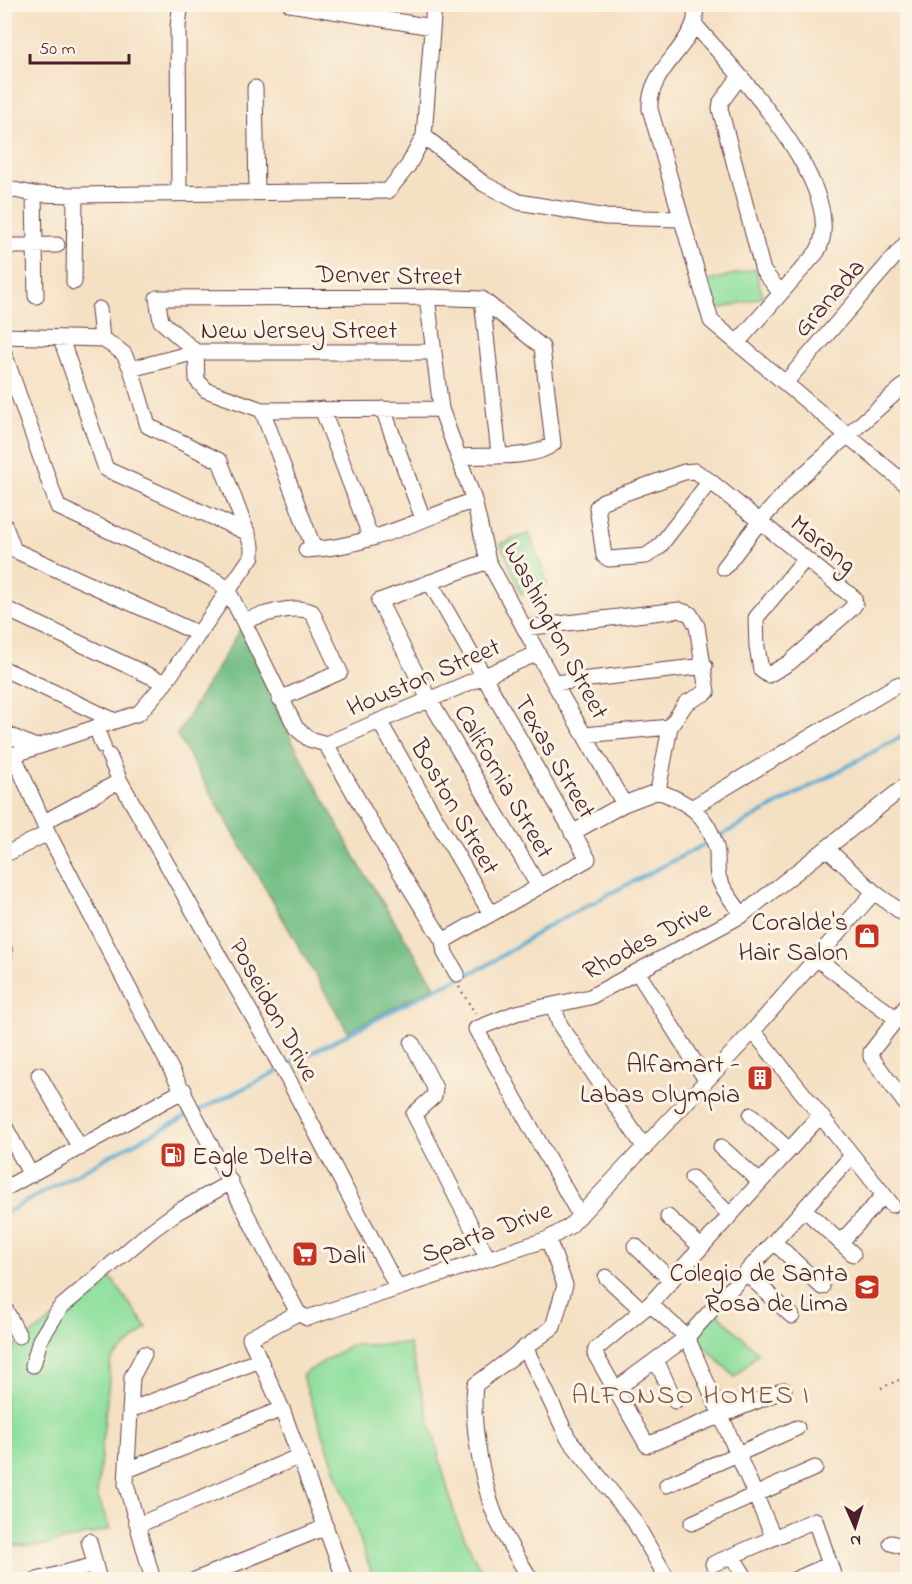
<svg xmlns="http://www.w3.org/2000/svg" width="912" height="1584" font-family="'Indie Flower',sans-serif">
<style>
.green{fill:#8edf9e;stroke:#6c7f64;stroke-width:1.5}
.forest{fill:#72be85;stroke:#5e6e58;stroke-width:1.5}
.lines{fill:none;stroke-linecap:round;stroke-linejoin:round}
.stream{stroke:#55abd1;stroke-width:4}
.minor-casing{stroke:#643c42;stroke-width:17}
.path{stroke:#643c42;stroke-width:2;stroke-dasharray:1.5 4.5;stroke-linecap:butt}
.minor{stroke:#fff;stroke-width:15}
.labels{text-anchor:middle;stroke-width:6;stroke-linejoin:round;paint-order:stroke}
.street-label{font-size:26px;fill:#4a1f2b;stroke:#fcf5e5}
.poi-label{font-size:26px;fill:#4a1f2b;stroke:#fcf5e5;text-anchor:end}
.neighbourhood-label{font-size:27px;letter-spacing:1.5px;fill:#835249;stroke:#fcf5e5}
</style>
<rect width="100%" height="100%" fill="#fcf5e5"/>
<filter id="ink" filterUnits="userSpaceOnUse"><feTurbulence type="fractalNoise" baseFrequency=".0167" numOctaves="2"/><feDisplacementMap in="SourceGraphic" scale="12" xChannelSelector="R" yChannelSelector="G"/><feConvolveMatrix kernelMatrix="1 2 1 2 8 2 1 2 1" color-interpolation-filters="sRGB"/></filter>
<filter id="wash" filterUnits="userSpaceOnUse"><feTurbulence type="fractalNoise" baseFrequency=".008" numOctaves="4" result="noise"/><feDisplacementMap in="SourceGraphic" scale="24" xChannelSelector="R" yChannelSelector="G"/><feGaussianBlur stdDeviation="1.35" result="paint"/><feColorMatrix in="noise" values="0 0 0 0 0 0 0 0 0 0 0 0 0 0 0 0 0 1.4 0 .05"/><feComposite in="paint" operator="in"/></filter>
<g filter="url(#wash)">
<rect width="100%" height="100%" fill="#f4e0c3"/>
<path class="green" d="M755,269L763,297L716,310L708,281Z
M529,533L548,584L521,594L501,544Z
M111,1278L147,1328L111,1360L97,1495L110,1529L41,1546L6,1545L4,1354Z
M717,1313L758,1353L735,1377L694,1336Z
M409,1344L456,1520L485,1579H374L302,1375L350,1345Z"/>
<path class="forest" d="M241,628L287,731L361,868L435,986L348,1032L177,735Z"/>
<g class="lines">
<path class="stream" d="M716,838L908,733
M284,1067L431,991L486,966L548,926L709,842
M196,1112L278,1071
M4,1214L111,1155L189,1115"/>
</g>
</g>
<g filter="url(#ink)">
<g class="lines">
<g class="minor-casing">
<path id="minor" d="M290,4L432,27
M696,4C695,10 696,18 694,23C684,53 648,73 650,109L711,321L908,486
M694,24C732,67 852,191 817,252L737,343
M740,76L721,102L720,109L763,271L780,292
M255,88L257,192
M424,136L484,184L519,202L606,217L680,219
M4,188L34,194L75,195L388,191L408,166L424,136L434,4
M179,192L178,27L180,9L186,4
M34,194L36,296
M4,246L57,245
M74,282L75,195
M427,297L441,409L474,500L488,561L554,683L624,804
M482,299L499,454
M99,309L102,339
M4,336L102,339L115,347L124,354L131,369L148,426L220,461L252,546V556L165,683L139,713L4,758
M61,339L106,469L248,533
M4,353L58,507L217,581L228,590L296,728L309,739L326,744
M131,369L196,352H434
M785,383L908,241
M322,409L371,538
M383,409L423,519
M441,409L262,410L206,390L197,380L196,352L161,321L157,298L427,297L482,299L542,347L553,444C532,460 486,455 460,457
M262,410L314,549
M710,481L659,547L646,556L609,559L604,556L597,507L603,501L684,472L695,471L710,481L854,598L855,604L851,609L789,663L768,675L761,670L757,647L756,618L805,559
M4,524L14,550L199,634
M306,550C364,548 420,520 474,500
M488,561L379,601L429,699L539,887
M724,568L760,521L795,482L908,382
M430,582L588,859L443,941
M4,608L165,683
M243,620C263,616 293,603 312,612L340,672L280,699
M524,628L679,610L690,614L697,626L707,692L686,703L670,727L658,791
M4,669L115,721
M554,683L705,666
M379,721L491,914
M96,727L103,746
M4,733L36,747
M584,735L670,727
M326,744L386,849L443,941L445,953L457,974
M326,744L538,653
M13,754L48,833L298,1313
M109,756L120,781L287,1077L397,1287
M693,807L897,685
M44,822L120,781
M572,833L624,804L658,791C687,802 707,813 716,847C719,857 715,869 719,879C724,892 735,904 742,915
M827,849L874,892L908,917
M4,855L48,833
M4,949V957
M817,959L897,1019
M638,973L706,1080
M908,1004L871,1052V1057L908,1107
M553,1005L560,1025L645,1148
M753,1031L892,1205
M412,1043L435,1088L434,1096L414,1114L488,1259
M39,1075L80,1148
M751,1115L789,1150
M4,1125L31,1175
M721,1147L760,1182
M692,1178L730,1215
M4,1189L184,1090
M804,1209L853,1254
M580,1216L476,1029L516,1013L590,997L742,915L904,787
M668,1217L701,1247
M774,1242L822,1287
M841,1242L884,1195
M635,1246L671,1280
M746,1273L792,1316
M606,1277L642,1310
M650,1304L687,1337L773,1536
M4,1307L19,1336
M298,1313L307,1318L548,1239L570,1226L753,1031L874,892
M298,1313L250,1338L282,1409L345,1580
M525,1347L568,1438L633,1519L668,1580
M144,1354L132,1377L126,1484L153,1580
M656,1360L675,1401
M33,1365L40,1340L60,1308L151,1231L177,1212L231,1182
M616,1389L687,1337L852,1156
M784,1390L647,1445L595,1354L596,1349L650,1304L820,1116
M130,1410L260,1360
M127,1470L282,1409
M667,1485L797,1428
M692,1523L815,1468
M138,1525L300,1456
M89,1541L99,1580
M891,1543L908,1548
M732,1556L747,1580
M713,1564L815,1520L835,1580
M37,1580L95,1565
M195,1580L326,1527
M531,1580C516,1555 498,1528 490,1501C480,1467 471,1420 475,1385L553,1327L565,1285L548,1239
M794,1580L830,1564"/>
</g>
<path class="path" d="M459,987L475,1013
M881,1388L908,1376"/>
<use href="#minor" class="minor"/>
</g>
</g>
<defs>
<g id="shop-square" transform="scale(1.35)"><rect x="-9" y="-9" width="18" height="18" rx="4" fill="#c8321e" stroke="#fcf5e5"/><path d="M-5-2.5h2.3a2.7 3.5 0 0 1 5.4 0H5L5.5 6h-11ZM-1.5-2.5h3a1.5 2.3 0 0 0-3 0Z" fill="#fff"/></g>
<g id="building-square" transform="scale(1.35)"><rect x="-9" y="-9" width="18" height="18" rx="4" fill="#c8321e" stroke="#fcf5e5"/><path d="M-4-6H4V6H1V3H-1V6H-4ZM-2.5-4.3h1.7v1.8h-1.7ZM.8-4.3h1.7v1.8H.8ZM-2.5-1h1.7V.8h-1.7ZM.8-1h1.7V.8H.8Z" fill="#fff"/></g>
<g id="fuel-square" transform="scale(1.35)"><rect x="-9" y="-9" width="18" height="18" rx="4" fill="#c8321e" stroke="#fcf5e5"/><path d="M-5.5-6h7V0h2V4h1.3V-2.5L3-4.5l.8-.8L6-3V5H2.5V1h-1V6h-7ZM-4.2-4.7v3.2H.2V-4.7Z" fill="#fff"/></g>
<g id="supermarket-square" transform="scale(1.35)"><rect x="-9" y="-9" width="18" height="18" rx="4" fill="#c8321e" stroke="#fcf5e5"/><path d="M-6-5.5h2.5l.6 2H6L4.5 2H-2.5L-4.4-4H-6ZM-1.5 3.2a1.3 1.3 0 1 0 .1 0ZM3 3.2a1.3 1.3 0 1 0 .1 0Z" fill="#fff"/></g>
<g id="school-square" transform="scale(1.35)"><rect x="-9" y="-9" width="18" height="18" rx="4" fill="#c8321e" stroke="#fcf5e5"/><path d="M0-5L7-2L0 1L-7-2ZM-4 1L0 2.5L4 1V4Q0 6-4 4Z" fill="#fff"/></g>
</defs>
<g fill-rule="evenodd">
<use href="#shop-square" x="867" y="936"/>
<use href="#building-square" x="760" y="1078"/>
<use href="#fuel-square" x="173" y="1155"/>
<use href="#supermarket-square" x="305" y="1254"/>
<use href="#school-square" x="867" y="1287"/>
</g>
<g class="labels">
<g class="street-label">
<text transform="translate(389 274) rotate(1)" y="9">Denver Street</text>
<text transform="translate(828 297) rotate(-49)" y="9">Granada</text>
<text x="299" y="338">New Jersey Street</text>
<text transform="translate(824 543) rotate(39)" y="9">Marang</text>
<text transform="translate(557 630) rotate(62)" y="9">Washington Street</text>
<text transform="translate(423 676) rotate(-23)" y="9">Houston Street</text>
<text transform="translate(556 756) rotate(60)" y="9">Texas Street</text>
<text transform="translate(505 781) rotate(60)" y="9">California Street</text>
<text transform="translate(456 806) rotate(60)" y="9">Boston Street</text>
<text transform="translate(646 939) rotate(-28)" y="9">Rhodes Drive</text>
<text transform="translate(275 1009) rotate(61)" y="9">Poseidon Drive</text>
<text transform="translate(486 1231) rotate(-20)" y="9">Sparta Drive</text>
</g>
<g class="poi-label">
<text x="848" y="930">Coralde's<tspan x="848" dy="30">Hair Salon</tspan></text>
<text x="740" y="1072">Alfamart -<tspan x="740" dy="30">Labas Olympia</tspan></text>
<text x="192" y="1164" text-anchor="start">Eagle Delta</text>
<text x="324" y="1263" text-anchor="start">Dali</text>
<text x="848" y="1281">Colegio de Santa<tspan x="848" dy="30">Rosa de Lima</tspan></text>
</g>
<g class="neighbourhood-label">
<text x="691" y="1403">ALFONSO HOMES I</text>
</g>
</g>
<rect width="912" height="1584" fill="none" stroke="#fcf5e5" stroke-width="24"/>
<g transform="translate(855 1527) rotate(177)" stroke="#fcf5e5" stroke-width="4.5" paint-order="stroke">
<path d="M0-4.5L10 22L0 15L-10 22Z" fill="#4a1f2b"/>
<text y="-9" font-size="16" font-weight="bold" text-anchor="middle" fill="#4a1f2b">N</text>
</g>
<path d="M30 54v9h99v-9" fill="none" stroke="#4a1f2b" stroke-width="3"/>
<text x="39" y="54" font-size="18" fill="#4a1f2b" stroke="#fcf5e5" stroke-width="4.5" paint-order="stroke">50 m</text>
</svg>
